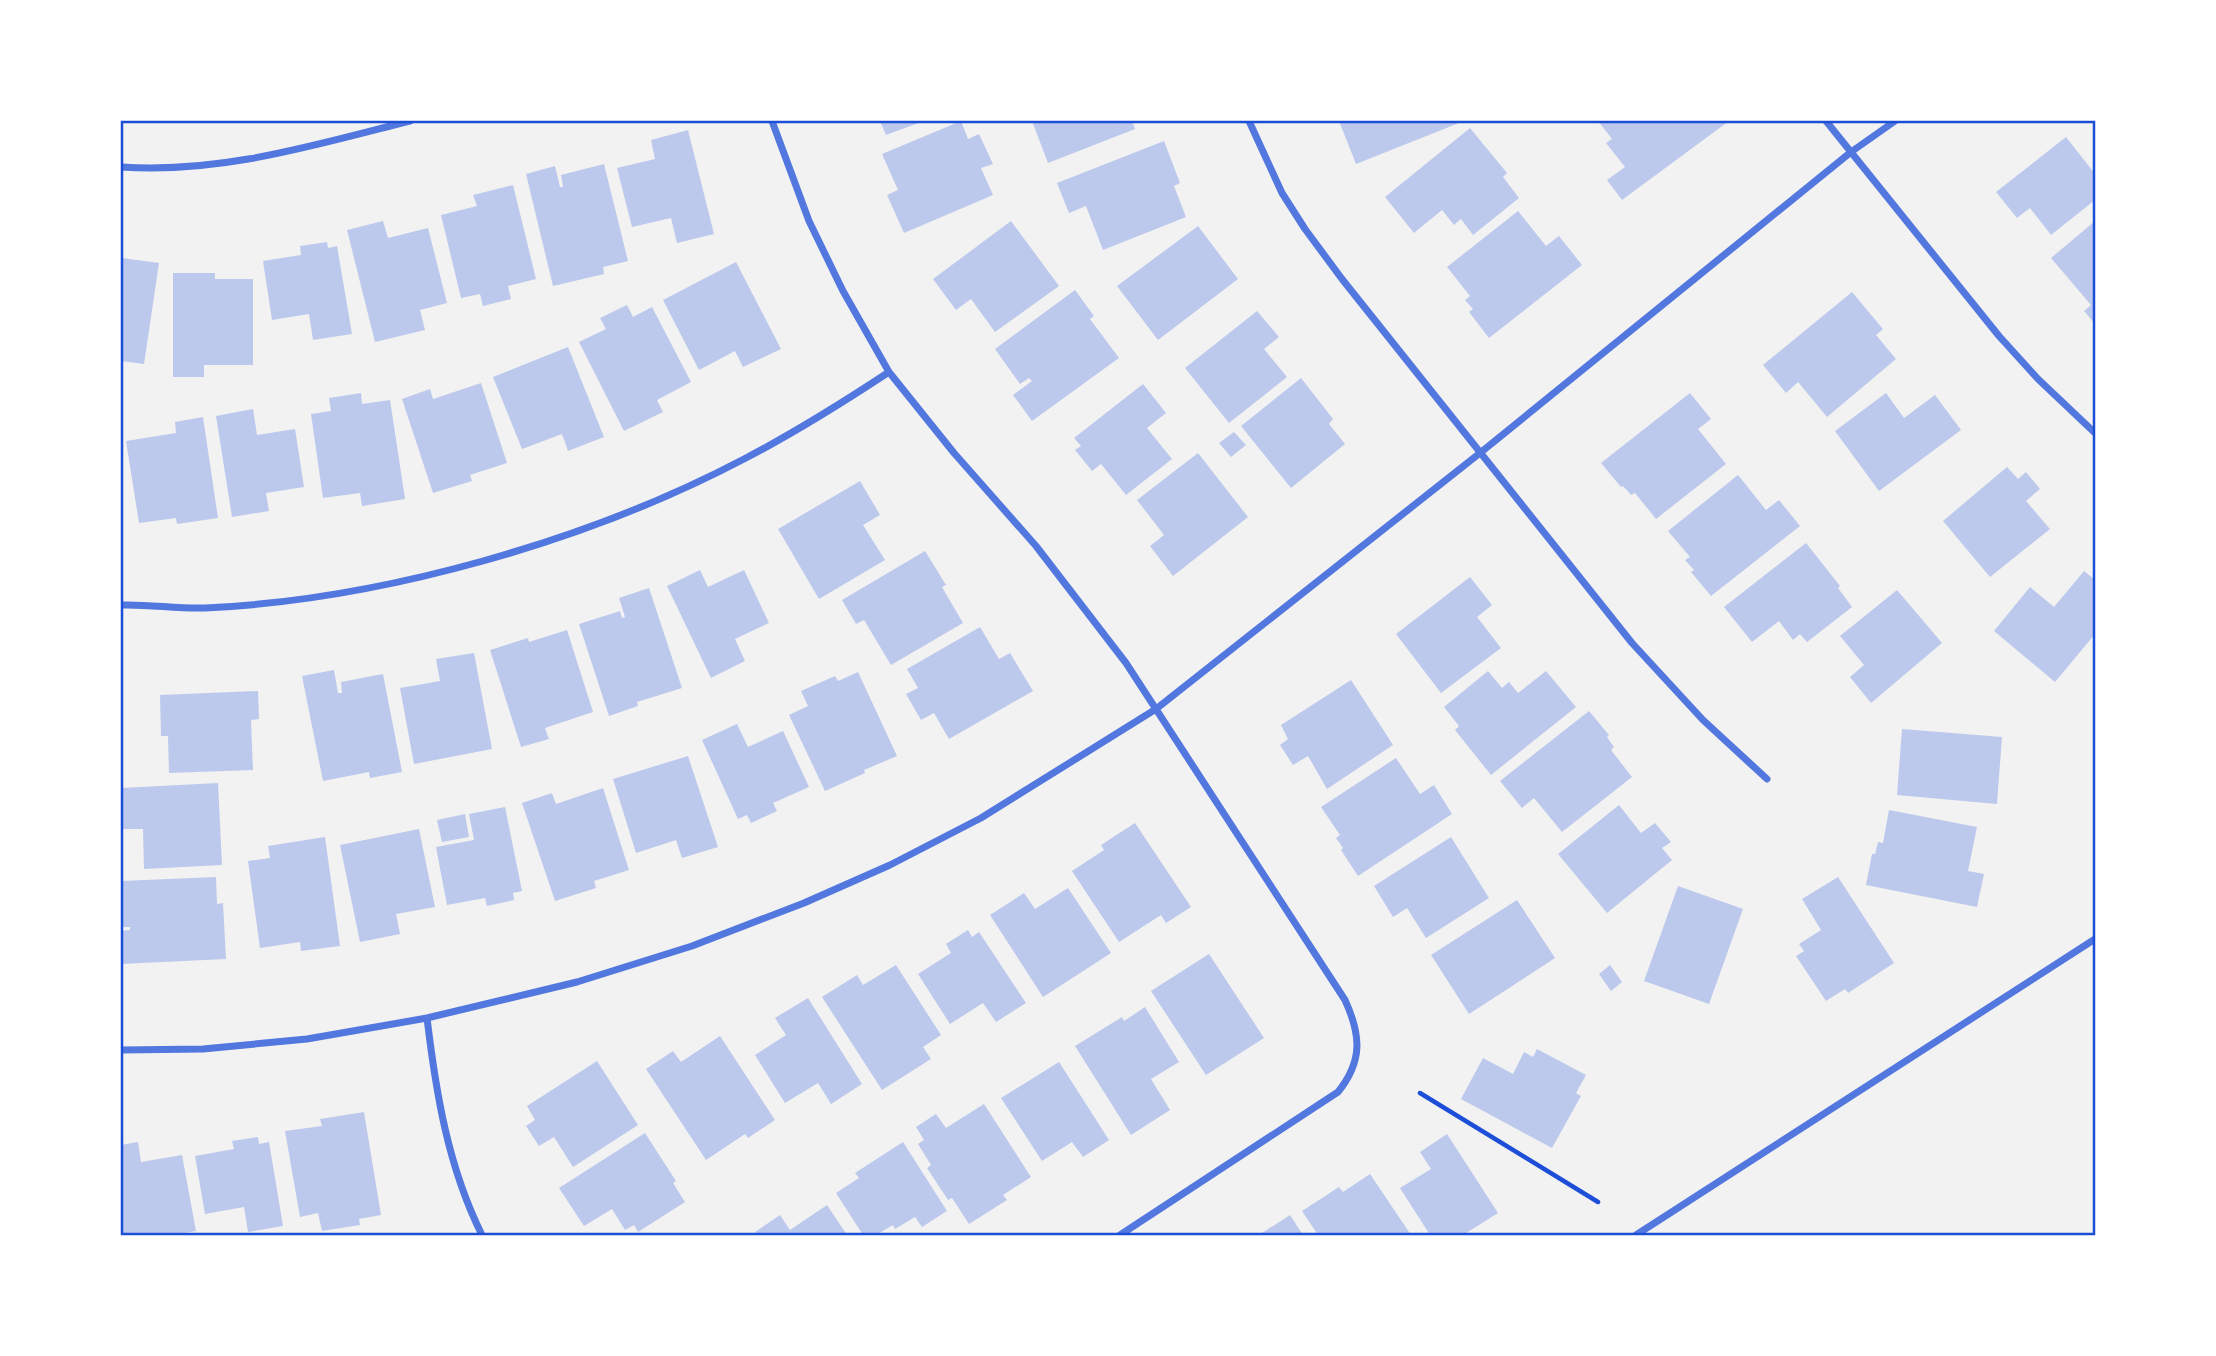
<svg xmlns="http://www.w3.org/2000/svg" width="2216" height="1356" font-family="'Times New Roman',serif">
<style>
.building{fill:#bdc9ec}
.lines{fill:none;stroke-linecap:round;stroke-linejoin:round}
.path{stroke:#1d4ed8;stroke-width:4.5}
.minor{stroke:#5277de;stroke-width:7}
.neatline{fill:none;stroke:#1d4ed8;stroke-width:2.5}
</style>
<rect width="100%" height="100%" fill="#f2f2f2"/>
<path class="building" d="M880,121H924L886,135Z
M961,121L968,139L979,134L993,164L981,168L993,195L904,233L887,195L898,190L882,154Z
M1032,121H1132L1135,129L1048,163Z
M1339,121H1464L1356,164Z
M1598,121H1729L1622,200L1607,180L1625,167L1606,143L1612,139Z
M1470,128L1507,173L1503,177L1519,198L1473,235L1461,219L1454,225L1442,210L1414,233L1385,197Z
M688,130L714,234L677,243L671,218L632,227L617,168L655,159L651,140Z
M2066,137L2095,174V200L2051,235L2030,208L2017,218L1996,192Z
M1164,141L1180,183L1174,186L1186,217L1103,250L1086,206L1069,213L1057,183Z
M604,164L628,261L603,267L604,274L553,286L526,174L555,166L560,187H563L561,175Z
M513,185L536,279L508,286L511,299L483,306L480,294L461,298L441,215L477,206L473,195Z
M1518,211L1546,246L1559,236L1582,265L1489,338L1469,312L1473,309L1465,300L1470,296L1447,267Z
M383,221L388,238L428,228L447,303L420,310L425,330L375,342L347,230Z
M1011,221L1059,286L995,332L971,299L956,310L933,279Z
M2095,221V324L2084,311L2091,305L2051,258Z
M1198,226L1238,279L1158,340L1117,286Z
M327,242L328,248L337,246L352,334L313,340L309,314L272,320L263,261L301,255L300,246Z
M122,258L159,263L144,364L121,361Z
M736,262L781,349L743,367L735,351L699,370L663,300Z
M173,273H215V279H253V365H204V377H173Z
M1075,290L1094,316L1090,319L1119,358L1032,421L1013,395L1032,381L1029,378L1020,384L995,349Z
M1852,292L1883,329L1876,335L1896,359L1827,417L1798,382L1786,393L1763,365Z
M627,305L633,317L652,307L691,382L657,400L663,412L624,431L579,342L606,329L600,318Z
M1257,311L1279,337L1264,349L1287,377L1229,423L1185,368Z
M568,347L604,437L568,451L562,434L522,449L493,377Z
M1301,378L1333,419L1329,424L1345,444L1291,488L1241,426Z
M481,383L507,463L470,475L472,481L433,493L402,399L430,389L433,399Z
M1143,384L1166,413L1147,428L1172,459L1126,495L1101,464L1092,471L1075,450L1081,446L1074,438Z
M361,393L362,404L390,400L405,499L362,506L360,493L323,498L311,414L331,411L329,398Z
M1690,393L1711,419L1698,429L1726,464L1656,519L1635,493L1631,495L1623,486L1621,487L1601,463Z
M1886,393L1904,418L1935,395L1961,430L1879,491L1835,431Z
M253,409L257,435L295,429L304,487L266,493L269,511L232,517L216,416Z
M203,417L218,518L177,524L176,518L139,523L126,441L176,433L175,422Z
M1234,432L1246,445L1231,457L1219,443Z
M1198,453L1248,517L1173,576L1150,546L1164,535L1137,500Z
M2007,467L2018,479L2026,472L2040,489L2026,501L2050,529L1990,577L1943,521Z
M1738,475L1766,510L1779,500L1800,526L1711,596L1691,572L1694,570L1685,560L1690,557L1668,531Z
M860,481L880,515L863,525L885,560L819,599L778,529Z
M1806,543L1840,586L1838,588L1852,607L1807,642L1800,634L1793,640L1779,621L1752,642L1724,607Z
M925,551L946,585L942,587L963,623L891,665L864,620L856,624L842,600Z
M700,570L708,587L744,570L769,623L735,639L745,661L711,678L667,586Z
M2084,571L2095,580V634L2055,682L1994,631L2030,587L2054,607Z
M1470,577L1492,605L1477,617L1501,648L1441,693L1396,634Z
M649,588L682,688L637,702L638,706L609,716L579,624L620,611L622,618L625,617L619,598Z
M1897,590L1942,643L1871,703L1850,677L1864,665L1840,636Z
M980,627L999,659L1010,653L1033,691L949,739L934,713L921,720L906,694L918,688L907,669Z
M567,630L593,712L545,728L549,739L521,747L490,650L528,638L529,642Z
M474,653L492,749L414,764L400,688L440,681L436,659Z
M334,670L338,693H342L341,682L383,674L402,772L370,778L369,772L323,781L302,676Z
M1488,671L1502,688L1509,682L1518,693L1546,671L1576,707L1491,775L1455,730L1459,726L1444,707Z
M858,672L897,756L864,770L865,773L825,791L789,715L808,706L801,691L835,676L838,681Z
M1351,680L1393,745L1327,789L1308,756L1293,765L1280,745L1288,739L1281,725Z
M258,691L259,719L251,720L253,770L169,773L168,736H161L160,695Z
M1589,711L1609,735L1607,737L1614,747L1611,750L1632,777L1562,832L1534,798L1522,808L1500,781Z
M737,724L748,747L783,731L809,787L773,803L777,811L751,823L747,815L738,819L702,740Z
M1902,729L2002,737L1997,804L1897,795Z
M688,756L718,847L682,858L676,840L636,853L613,779Z
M1396,758L1420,794L1434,785L1452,814L1358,876L1341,850L1343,848L1336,838L1340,835L1321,807Z
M218,783L222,865L144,869L143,829H122L121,788Z
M603,788L629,870L594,881L596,888L555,901L522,803L552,793L556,804Z
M1619,805L1641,833L1655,823L1671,842L1662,848L1672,860L1607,913L1558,854Z
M505,807L522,891L513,893L514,900L487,906L485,898L447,905L436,847L474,840L469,814Z
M1889,810L1977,827L1968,871L1984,874L1977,907L1866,885L1872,854H1875L1878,842L1883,843Z
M465,814L469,837L442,842L437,820Z
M1135,823L1191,907L1166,923L1161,915L1119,942L1072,871L1104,850L1101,845Z
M419,829L435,907L396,914L400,934L360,942L340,845Z
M325,837L340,946L301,951L300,942L260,948L248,861L270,858L268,846Z
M1451,837L1489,898L1426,938L1407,908L1393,917L1374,886Z
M216,877L217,904L223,903L226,959L121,964V931L130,930V927H121V881Z
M1838,877L1894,963L1848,993L1845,989L1826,1001L1796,956L1804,951L1799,944L1821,930L1802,899Z
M1678,886L1743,909L1709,1004L1644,981Z
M1068,888L1111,953L1043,997L990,915L1024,893L1035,909Z
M1517,900L1555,958L1469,1014L1431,955Z
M968,930L972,937L979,932L1026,1003L996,1022L983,1003L950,1024L918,974L951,953L946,944Z
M1209,954L1264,1038L1206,1075L1151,991Z
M896,965L941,1035L923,1047L931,1059L882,1090L822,997L857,975L863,985Z
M1610,965L1622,982L1611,991L1599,974Z
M808,998L862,1084L831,1104L818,1083L785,1103L755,1055L786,1035L775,1018Z
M1145,1007L1179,1062L1151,1079L1170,1110L1131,1135L1075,1046L1122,1017L1124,1021Z
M720,1036L775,1120L748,1138L745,1134L706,1160L646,1069L673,1051L681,1062Z
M1537,1049L1586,1075L1576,1093L1581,1096L1552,1148L1461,1099L1483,1058L1513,1074L1524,1052L1533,1057Z
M597,1061L638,1125L573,1167L554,1137L539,1146L526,1126L535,1120L527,1106Z
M1059,1062L1109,1140L1083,1157L1072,1142L1042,1161L1001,1098Z
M984,1104L1031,1177L1003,1195L1007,1200L969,1224L952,1198L948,1200L927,1168L931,1165L918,1144L924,1140L916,1127L936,1114L946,1128Z
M364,1112L381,1215L359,1219L360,1225L322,1231L318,1213L300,1217L285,1131L322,1126L320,1119Z
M645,1133L676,1181L673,1183L685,1202L638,1232L634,1225L625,1230L612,1209L584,1226L559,1188Z
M1447,1134L1498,1213L1463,1235H1430L1400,1188L1431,1169L1420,1152Z
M258,1137L259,1144L269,1142L283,1226L248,1232L244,1207L205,1214L195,1156L234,1149L232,1141Z
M138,1142L141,1162L182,1155L196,1231L171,1235H121V1145Z
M903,1142L947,1211L922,1227L915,1217L895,1229L893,1225L876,1235H863L836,1193L859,1178L855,1173Z
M1370,1174L1411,1235H1318L1302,1211L1339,1187L1343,1192Z
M827,1205L847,1235H758L755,1232L780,1215L790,1230Z
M1290,1215L1303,1235H1259Z"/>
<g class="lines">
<path class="path" d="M1420,1093L1598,1202"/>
<path class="minor" d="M772,121L809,221L843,291L889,372L954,453L1036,546L1126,663L1345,1000C1361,1035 1363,1061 1338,1092L1120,1235
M1249,121L1282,193L1305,229L1342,279L1632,643L1703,720L1767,779
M1826,121L1999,336L2038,379L2095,433
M121,167C220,174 315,145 410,121
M121,605C149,604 177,609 205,608C381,600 588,541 744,459C794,433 842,403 889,372
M427,1018C436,1093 448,1167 482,1235
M121,1050L203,1049L307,1039L427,1018L577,982L692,946L804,903L890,865L981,818L1156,709L1480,453L1851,152L1895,121
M1636,1235L2095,939"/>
</g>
<rect width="2216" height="1356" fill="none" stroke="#ffffff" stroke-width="245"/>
<rect x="122" y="122" width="1972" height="1112" class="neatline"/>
</svg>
